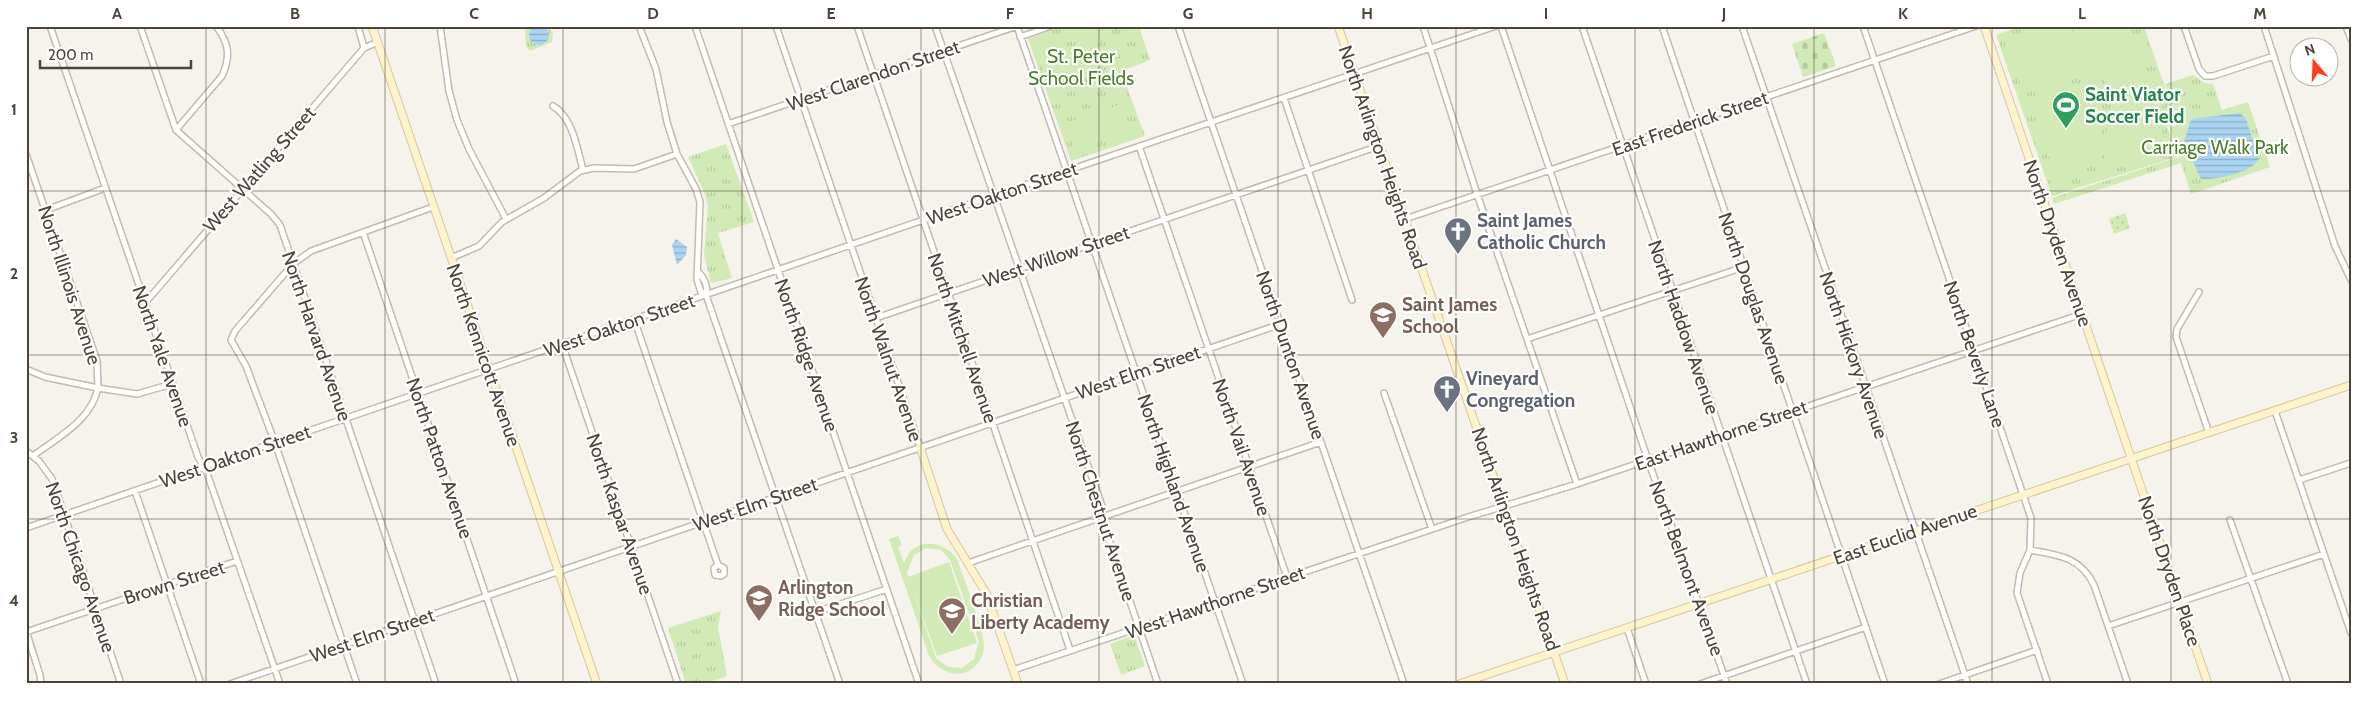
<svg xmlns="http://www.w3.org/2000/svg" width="2377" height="710" font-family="Cabin,sans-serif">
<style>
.grass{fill:url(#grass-tufts)}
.cemetery{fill:url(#cemetery-stones)}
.garden{fill:url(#garden-dots)}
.pitch{fill:#d2eab5;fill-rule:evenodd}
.water{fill:url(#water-rules)}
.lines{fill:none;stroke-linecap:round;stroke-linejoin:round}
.street-casing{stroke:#c2bbae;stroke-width:8}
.secondary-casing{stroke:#d6c79b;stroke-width:9}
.street{stroke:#fff;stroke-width:5}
.secondary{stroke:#fff3cd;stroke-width:7}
.grid{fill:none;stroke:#4b4439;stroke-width:1;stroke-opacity:0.55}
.labels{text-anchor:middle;stroke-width:4.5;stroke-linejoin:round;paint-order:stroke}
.park-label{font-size:19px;fill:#4a7f2a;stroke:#fff}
.street-label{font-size:19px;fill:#4b4439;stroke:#fff}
.leisure-label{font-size:19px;font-weight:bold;fill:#27864d;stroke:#fff;text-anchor:start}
.worship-label{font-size:19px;font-weight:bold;fill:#5b616d;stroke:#fff;text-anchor:start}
.education-label{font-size:19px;font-weight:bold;fill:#785e54;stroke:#fff;text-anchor:start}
.neatline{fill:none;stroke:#4b4439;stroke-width:2}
.grid-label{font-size:16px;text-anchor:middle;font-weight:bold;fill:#4b4439}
</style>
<defs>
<pattern id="grass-tufts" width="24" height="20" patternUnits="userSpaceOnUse" patternTransform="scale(1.25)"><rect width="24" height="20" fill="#d2eab5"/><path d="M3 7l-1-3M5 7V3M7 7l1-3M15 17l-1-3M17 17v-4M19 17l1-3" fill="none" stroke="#b6ca9c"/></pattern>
<pattern id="cemetery-stones" width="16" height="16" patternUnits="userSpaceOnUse" patternTransform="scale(1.25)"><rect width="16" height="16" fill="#d2eab5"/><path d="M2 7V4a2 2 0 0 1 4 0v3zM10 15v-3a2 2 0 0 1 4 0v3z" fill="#b6ca9c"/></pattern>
<pattern id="garden-dots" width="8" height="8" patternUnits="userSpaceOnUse" patternTransform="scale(1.25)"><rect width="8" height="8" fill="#d2eab5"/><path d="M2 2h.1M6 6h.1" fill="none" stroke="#b6ca9c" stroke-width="1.8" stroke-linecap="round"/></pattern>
<pattern id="water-rules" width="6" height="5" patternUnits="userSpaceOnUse" patternTransform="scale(1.25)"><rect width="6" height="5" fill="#a9d4f2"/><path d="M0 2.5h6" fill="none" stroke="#8caec5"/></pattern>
</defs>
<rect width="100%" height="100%" fill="#f6f3ec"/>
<path class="grass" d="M525,26H547L553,33L552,42L530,51L526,46Z
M1062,26H1139L1150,60L1121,71L1145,136L1071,161L1028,39Z
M2022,26H2144L2177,123L2167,126L2177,157L2052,196L1996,35Z
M2193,75L2204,83L2213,84L2222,110L2248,102L2270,167L2191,194L2181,163L2054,204L2052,198L2179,157L2170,128L2179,124L2165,84Z
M726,144L754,222L718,233L732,278L711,283L704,255L708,206L704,192L688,157Z
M721,611L718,627L727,676L703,684H686L668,628Z
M1134,635L1145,666L1121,675L1110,644Z"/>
<path class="cemetery" d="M1824,33L1836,66L1803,77L1792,44Z"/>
<path class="garden" d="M2125,213L2130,228L2114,234L2109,219Z"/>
<path class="pitch" d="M1073,26H1093L1098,43C1081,48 1074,43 1064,29Z
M2050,26L2056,37L2073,32L2072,26H2127L2131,46L2138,44L2161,114L2156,116L2167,151L2165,154L2107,171C2102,149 2102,133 2115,113L2100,69L2038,88L2036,81L2022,88L2005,44L2007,39Z
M1052,33L1055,43L1053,48C1070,44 1078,59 1081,73L1051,84L1047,81L1033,43L1035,40Z
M2077,83L2101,160L2055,175L2030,97Z
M1121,104L1130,131L1075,150L1065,123Z
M898,536L902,545L898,547L904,563C906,559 908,553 912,550C926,538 948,545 957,559C963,577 985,631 984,647C983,661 971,674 957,674C945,673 935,666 929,656L889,539ZM926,548L941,550L950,560L979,641L974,659L962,668L948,667L936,658L911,585L937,656L977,643L949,562L908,577L907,573L914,555Z"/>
<path class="water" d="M529 35a10 10 0 1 1 20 0a10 10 0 1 1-20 0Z
M2240,113L2246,119L2259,159C2250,173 2217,180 2201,179L2184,142L2191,119Z
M676,239L687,247L686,255L677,265L672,245Z"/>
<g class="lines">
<g class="street-casing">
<path id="street" d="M50,26L198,457L207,473L280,684
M140,26L176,130L271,214L280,225L436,684
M358,26L364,48
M440,26L449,91L457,120L469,149L506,219
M639,26L656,69L667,122L677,154L696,189L700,202L697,280L701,292L706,295
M695,26L919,684
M776,26L920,447
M857,26L1070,650
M935,26L1102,506L1103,522L1158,684
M1017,26L1243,684
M1178,26L1404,684
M1423,26L1477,194L1577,484
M1501,26L1648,460L1727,684
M1582,26L1807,684
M1662,26L1885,684
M1742,26L1968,684
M1863,26L2031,518L2030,550L2020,573L2017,593L2048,684
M2184,26L2199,69L2205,76H2213L2274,56
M2264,26L2335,246L2351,280
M2346,26L2351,39
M1020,37L1051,26
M1284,98L1352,300
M553,106C573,118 577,148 583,170
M728,124L1017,26
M176,130L222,76C231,56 229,43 216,26
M1139,146L1287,577
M26,154L97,361L98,388L45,377L26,369
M46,210L105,188
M1405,219L1976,26
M363,232L516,684
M451,258L479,246L502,222L544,198L580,171L594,168L634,169L677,154
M698,272C705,278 708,287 706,295L840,684
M2199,292L2177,329L2176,337L2209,433
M145,303L364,48L378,42
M876,318L1379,146
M634,319L718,565L724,568V574L721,576L715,575L714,568L718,565
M1527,339L1744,267
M562,344L678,684
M1384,393L1432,529
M2275,411L2351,633
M26,451L39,461L52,479L121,684
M33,456C58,437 91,421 98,388L137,394L172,384
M2299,480L2351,463
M135,491L201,684
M2230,520L2288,684
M26,528L1066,171L1496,26
M2030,550C2058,555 2081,557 2094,585L2128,684
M968,563L1321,442
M816,612L887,589
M2108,626L2324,554
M1627,628L1646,684
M26,631L40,675L41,684
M26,632L237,561
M1013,670L1468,517L1577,484L2082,314
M230,684L1281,324
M357,684L275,443L246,366L231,340L235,331L293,264L311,251L433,207
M1700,684L1866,627
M1939,684L2037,650"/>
</g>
<g class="secondary-casing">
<path id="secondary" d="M372,26L597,684
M1338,26L1565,684
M1984,26L2208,684
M920,447L947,529L986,593L1018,684
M1459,684L2351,385"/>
</g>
<use href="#street" class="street"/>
<use href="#secondary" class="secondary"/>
</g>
<path class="grid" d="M206,26V684M385,26V684M563,26V684M742,26V684M921,26V684M1099,26V684M1278,26V684M1456,26V684M1635,26V684M1814,26V684M1992,26V684M2171,26V684M26,191H2351M26,355H2351M26,519H2351"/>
<defs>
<g id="stadium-pin" transform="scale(1.4375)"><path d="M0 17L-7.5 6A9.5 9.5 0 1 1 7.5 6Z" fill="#2e9e5b" stroke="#fff"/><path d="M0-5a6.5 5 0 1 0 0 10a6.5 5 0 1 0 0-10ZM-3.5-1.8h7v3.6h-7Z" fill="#fff"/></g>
<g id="church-pin" transform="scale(1.4375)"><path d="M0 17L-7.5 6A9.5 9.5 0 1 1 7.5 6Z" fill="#6b7280" stroke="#fff"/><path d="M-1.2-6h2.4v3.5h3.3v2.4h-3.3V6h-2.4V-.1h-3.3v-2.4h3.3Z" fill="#fff"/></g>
<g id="school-pin" transform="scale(1.4375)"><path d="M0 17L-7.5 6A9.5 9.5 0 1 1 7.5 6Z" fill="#8d6e63" stroke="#fff"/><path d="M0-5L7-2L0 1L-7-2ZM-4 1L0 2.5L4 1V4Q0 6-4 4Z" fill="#fff"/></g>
</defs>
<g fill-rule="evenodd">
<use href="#stadium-pin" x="2066" y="105"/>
<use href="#church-pin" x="1458" y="231"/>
<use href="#school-pin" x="1383" y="315"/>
<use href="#church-pin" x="1447" y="389"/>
<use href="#school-pin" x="759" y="598"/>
<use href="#school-pin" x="952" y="611"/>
</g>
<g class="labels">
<g class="park-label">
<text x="1081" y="63">St. Peter<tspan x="1081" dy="22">School Fields</tspan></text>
<text x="2215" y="154">Carriage Walk Park</text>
</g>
<g class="street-label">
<text transform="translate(873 75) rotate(-19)" y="7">West Clarendon Street</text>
<text transform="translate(1690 123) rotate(-19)" y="7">East Frederick Street</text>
<text transform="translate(1383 157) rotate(71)" y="7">North Arlington Heights Road</text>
<text transform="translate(259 169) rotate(-49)" y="7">West Watling Street</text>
<text transform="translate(1002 193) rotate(-19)" y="7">West Oakton Street</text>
<text transform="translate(2058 243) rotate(71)" y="7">North Dryden Avenue</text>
<text transform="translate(1056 256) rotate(-19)" y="7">West Willow Street</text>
<text transform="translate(70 285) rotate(72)" y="7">North Illinois Avenue</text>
<text transform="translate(1754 298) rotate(71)" y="7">North Douglas Avenue</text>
<text transform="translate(619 325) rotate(-19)" y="7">West Oakton Street</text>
<text transform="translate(1684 327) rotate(71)" y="7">North Haddow Avenue</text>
<text transform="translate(317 336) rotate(71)" y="7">North Harvard Avenue</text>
<text transform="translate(963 338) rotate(71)" y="7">North Mitchell Avenue</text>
<text transform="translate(1975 354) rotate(71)" y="7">North Beverly Lane</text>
<text transform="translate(484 355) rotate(71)" y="7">North Kennicott Avenue</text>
<text transform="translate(807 355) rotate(71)" y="7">North Ridge Avenue</text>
<text transform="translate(1291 355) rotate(71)" y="7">North Dunton Avenue</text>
<text transform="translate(1854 355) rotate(71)" y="7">North Hickory Avenue</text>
<text transform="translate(163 356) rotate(71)" y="7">North Yale Avenue</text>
<text transform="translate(889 359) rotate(71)" y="7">North Walnut Avenue</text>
<text transform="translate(1138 372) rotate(-19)" y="7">West Elm Street</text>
<text transform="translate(1721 435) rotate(-19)" y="7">East Hawthorne Street</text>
<text transform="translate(1242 447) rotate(71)" y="7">North Vail Avenue</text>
<text transform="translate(235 456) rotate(-19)" y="7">West Oakton Street</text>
<text transform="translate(440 458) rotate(71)" y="7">North Patton Avenue</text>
<text transform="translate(1174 483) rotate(71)" y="7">North Highland Avenue</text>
<text transform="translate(755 504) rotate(-19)" y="7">West Elm Street</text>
<text transform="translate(1101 511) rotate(72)" y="7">North Chestnut Avenue</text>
<text transform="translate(620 514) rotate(71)" y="7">North Kaspar Avenue</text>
<text transform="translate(1905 534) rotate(-19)" y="7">East Euclid Avenue</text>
<text transform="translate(1516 539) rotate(71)" y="7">North Arlington Heights Road</text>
<text transform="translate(81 567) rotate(71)" y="7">North Chicago Avenue</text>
<text transform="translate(1687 568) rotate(70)" y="7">North Belmont Avenue</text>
<text transform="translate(2170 571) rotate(71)" y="7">North Dryden Place</text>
<text transform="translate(174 582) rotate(-18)" y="7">Brown Street</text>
<text transform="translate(1215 602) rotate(-19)" y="7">West Hawthorne Street</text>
<text transform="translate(372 635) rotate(-19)" y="7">West Elm Street</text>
</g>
<g class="leisure-label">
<text x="2085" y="101">Saint Viator<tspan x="2085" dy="22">Soccer Field</tspan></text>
</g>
<g class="worship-label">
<text x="1477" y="227">Saint James<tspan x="1477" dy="22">Catholic Church</tspan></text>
<text x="1466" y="385">Vineyard<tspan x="1466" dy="22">Congregation</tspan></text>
</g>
<g class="education-label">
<text x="1402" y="311">Saint James<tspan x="1402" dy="22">School</tspan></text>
<text x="778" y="594">Arlington<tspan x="778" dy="22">Ridge School</tspan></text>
<text x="971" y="607">Christian<tspan x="971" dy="22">Liberty Academy</tspan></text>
</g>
</g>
<rect width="2377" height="710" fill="none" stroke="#ffffff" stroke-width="55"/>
<g transform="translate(2314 62) rotate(341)"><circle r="24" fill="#ffffff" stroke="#b7b4b0"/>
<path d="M0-4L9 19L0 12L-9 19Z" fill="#fc3f1d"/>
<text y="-8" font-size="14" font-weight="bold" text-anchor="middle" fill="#4b4439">N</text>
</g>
<path d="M40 60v8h151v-8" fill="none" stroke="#4b4439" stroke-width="2.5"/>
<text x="48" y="60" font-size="15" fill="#4b4439" stroke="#ffffff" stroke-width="4" paint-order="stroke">200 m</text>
<rect x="28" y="28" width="2322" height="654" class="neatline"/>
<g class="grid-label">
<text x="117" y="19">A</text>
<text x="295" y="19">B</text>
<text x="474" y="19">C</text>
<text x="653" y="19">D</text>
<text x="831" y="19">E</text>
<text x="1010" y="19">F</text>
<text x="1188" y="19">G</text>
<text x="1367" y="19">H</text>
<text x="1546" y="19">I</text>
<text x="1724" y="19">J</text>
<text x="1903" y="19">K</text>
<text x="2082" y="19">L</text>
<text x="2260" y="19">M</text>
<text x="14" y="115">1</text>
<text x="14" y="279">2</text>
<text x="14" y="443">3</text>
<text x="14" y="606">4</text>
</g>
</svg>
